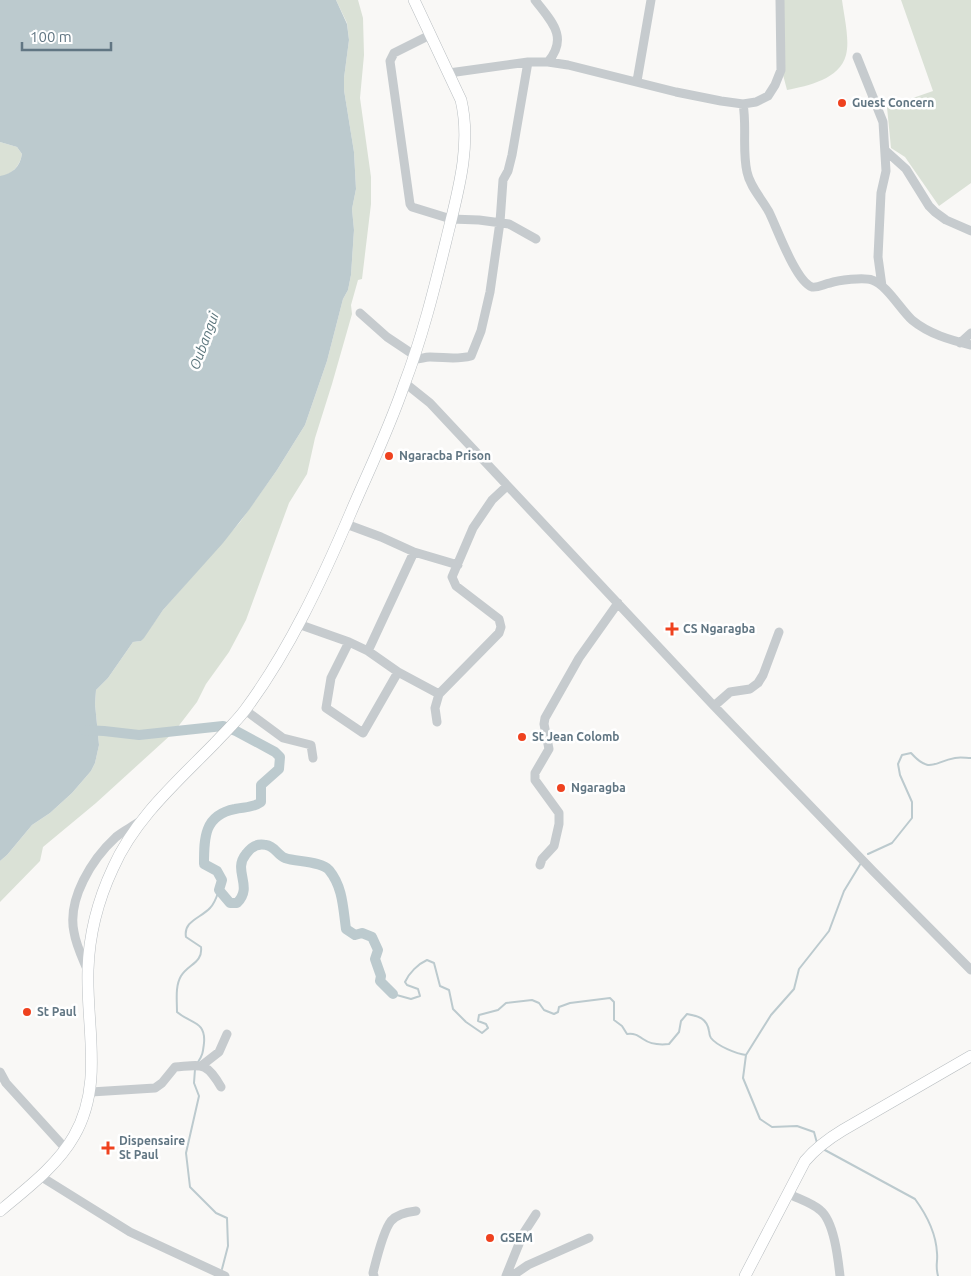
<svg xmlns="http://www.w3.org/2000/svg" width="971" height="1276" font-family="Ubuntu,sans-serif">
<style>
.green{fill:#dae1d6}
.water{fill:#bccace}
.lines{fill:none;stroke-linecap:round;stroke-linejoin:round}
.stream{stroke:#bccace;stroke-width:2}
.river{stroke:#bccace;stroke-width:10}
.major-casing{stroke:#b9bec1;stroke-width:12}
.minor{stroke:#c6cbce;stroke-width:9}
.major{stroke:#fff;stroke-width:11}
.poi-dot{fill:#ef421f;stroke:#fff;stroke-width:2}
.labels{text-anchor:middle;stroke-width:5;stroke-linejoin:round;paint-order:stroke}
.poi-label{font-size:12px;font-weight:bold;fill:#617683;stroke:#fff;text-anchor:start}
.water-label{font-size:14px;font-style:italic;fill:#5c767d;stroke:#fff}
</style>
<rect width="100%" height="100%" fill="#f9f8f6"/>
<path class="green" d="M336,0H358L363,18L364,55L360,98L371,177V204L362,279L358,280L351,305L352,314L332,384L315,438L307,474L289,503L246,620L229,652L206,684L197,702L174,732L96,803L43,847L40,861L0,902V861L7,855L32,825L50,813L72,793L91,771L95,763L99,745L95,704L96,690L108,678L133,642L141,641L163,610L240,522L277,470L305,425L327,361L343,299L348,290L351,275L354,230L352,209L356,189L354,152L344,90V78L349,40L347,23Z
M780,0H842C844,16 850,40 846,55C840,79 808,86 787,90L782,71Z
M901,0H971V183L939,206L905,157L891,148L887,107L933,91Z
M0,142L17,147L22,154C20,166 13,173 1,177L0,176Z"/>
<path class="water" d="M0,0H336L347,24L349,40L344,78V90L354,152L356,189L352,209L354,230L351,275L348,290L343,299L327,361L305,425L277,470L249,510L223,543L163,610L144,638L141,641L133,642L108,678L96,690L95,704L99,745L95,763L91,771L72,793L50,813L32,825L7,855L0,861V176C12,174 20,167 22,154L17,147L0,142Z"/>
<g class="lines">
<path class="stream" d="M868,854L892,843L912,818V802L900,775L898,764L902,755L911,753C930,774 933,762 955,758C960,757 966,758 971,758
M393,994L411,999L420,996L418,989L407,985L405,982C409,973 418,964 427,960L434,963L440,986L449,990L453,1009L466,1022L482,1033L488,1028L486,1024L478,1021L479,1015L498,1010L506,1003L532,1000L539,1003L544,1010L554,1014L558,1012L559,1007L570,1003L610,998L614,1002V1020L622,1026L627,1034C634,1033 637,1035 643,1039C650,1044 660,1045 669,1044L679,1032L681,1021L687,1014C698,1016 707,1018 709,1031C710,1035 709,1035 711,1038C717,1046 737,1054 746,1055L771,1015L794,989L799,969L829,931L844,891L861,863
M746,1055L743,1078L760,1119L772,1127L797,1126L814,1132L817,1143
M198,1062C203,1055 203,1051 204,1043C206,1021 191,1024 177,1012C177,1000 175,986 181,976C188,964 203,963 201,947L186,937C183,921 201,918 210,908C215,903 217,896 219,890
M195,1069L194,1083L199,1096L186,1153L190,1187L216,1213L227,1218L228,1246L222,1269
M823,1149L915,1199C926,1214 936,1233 937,1253C938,1263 935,1264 938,1276"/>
<path class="river" d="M84,730L104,731L139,735L223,726L236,731L275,752L280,757L279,769L261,785V802C253,808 244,807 235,809C204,815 204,838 204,864L217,871L222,880L219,890L230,903H237C254,886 232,871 246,854C251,847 258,843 266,845C275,846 277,855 285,858C296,862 321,861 329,870C343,887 343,908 346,929L355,935L362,933L372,937L378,950L375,959L381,976L380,981L393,994"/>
<g class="major-casing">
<path id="major" d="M0,1211C26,1189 57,1166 74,1136C104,1084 86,1027 88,970C89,935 98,900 113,868C135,818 178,781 215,743C225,732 236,722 245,710C289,651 322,580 351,512C369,470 389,429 404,385C422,338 434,290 446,241C457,195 472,147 461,100L414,0
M745,1276L805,1161C816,1148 828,1139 843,1130L971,1056"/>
</g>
<path class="minor" d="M535,0C551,21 569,37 548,62
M430,35L394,53L390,61L410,204L412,207L451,219L479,220L509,224L536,239
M857,57L883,122L886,171L881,193L878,257L882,286
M449,73L528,62H548L568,65L676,92L721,101L743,104L756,102L768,96L775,85L781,70L780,0
M637,81L651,0
M743,104C747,126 742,150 747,172C750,187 762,199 769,212C777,228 796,282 812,287C818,288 824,284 830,283C838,280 864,277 872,280C887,285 900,309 912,320C929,334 950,340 971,345
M886,151L906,169L929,206L935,212L946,220L971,231
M360,313L387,337L414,355
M960,343L971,333
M413,359C420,360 423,357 430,357C445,357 456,360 471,356L481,331L490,292L500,222L503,180L508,171L512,155L528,62
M405,383L430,403L714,706L873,871L971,970
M346,524L381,537L414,552L458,565
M298,624L349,642L368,651L398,672L439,694
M349,642L331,678L326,708L363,733L398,672
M368,651L414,552
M714,706L730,692L750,689L758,683L763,675L779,632
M245,710L283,738L311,745L313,758
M437,722L435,708L439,694L499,633L501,627L499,619L456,586L452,577L473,528L492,500L507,486
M540,865L542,859L554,846L559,824V813L535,780V773L549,749L544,724L545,718L579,658L618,603
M87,969C82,957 76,945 74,932C67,899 92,859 116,837C123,831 132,827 139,822
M201,1066L219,1052L227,1034
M0,1072L6,1083L66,1149
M91,1092L155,1088L162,1083L175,1067C202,1065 206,1061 221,1087
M40,1176L130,1232L225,1276
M789,1194C799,1199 812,1203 820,1210C834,1221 838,1258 840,1276
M374,1276L373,1273C376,1261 383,1231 391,1221C397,1214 407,1212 416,1211
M506,1276L523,1234L536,1214
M512,1276L528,1265L589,1238"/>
<use href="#major" class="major"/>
</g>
<g class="poi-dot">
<circle cx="842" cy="103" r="5"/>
<circle cx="389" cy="456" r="5"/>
<path d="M669.5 621.5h5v5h5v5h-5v5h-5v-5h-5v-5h5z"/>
<circle cx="522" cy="737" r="5"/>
<circle cx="561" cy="788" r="5"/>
<circle cx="27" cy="1012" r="5"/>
<path d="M105.5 1140.5h5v5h5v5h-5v5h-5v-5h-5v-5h5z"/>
<circle cx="490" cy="1238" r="5"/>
</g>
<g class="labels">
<g class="poi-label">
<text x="852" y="107">Guest Concern</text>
<text x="399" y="460">Ngaracba Prison</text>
<text x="683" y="633">CS Ngaragba</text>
<text x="532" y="741">St Jean Colomb</text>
<text x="571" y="792">Ngaragba</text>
<text x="37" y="1016">St Paul</text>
<text x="119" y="1145">Dispensaire<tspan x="119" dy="14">St Paul</tspan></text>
<text x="500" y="1242">GSEM</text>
</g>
<g class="water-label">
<text transform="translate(204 341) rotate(-70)" y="5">Oubangui</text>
</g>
</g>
<path d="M22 42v8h89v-8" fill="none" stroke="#617683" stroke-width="2.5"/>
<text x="30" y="42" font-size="15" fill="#617683" stroke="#ffffff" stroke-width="4" paint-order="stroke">100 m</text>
</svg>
